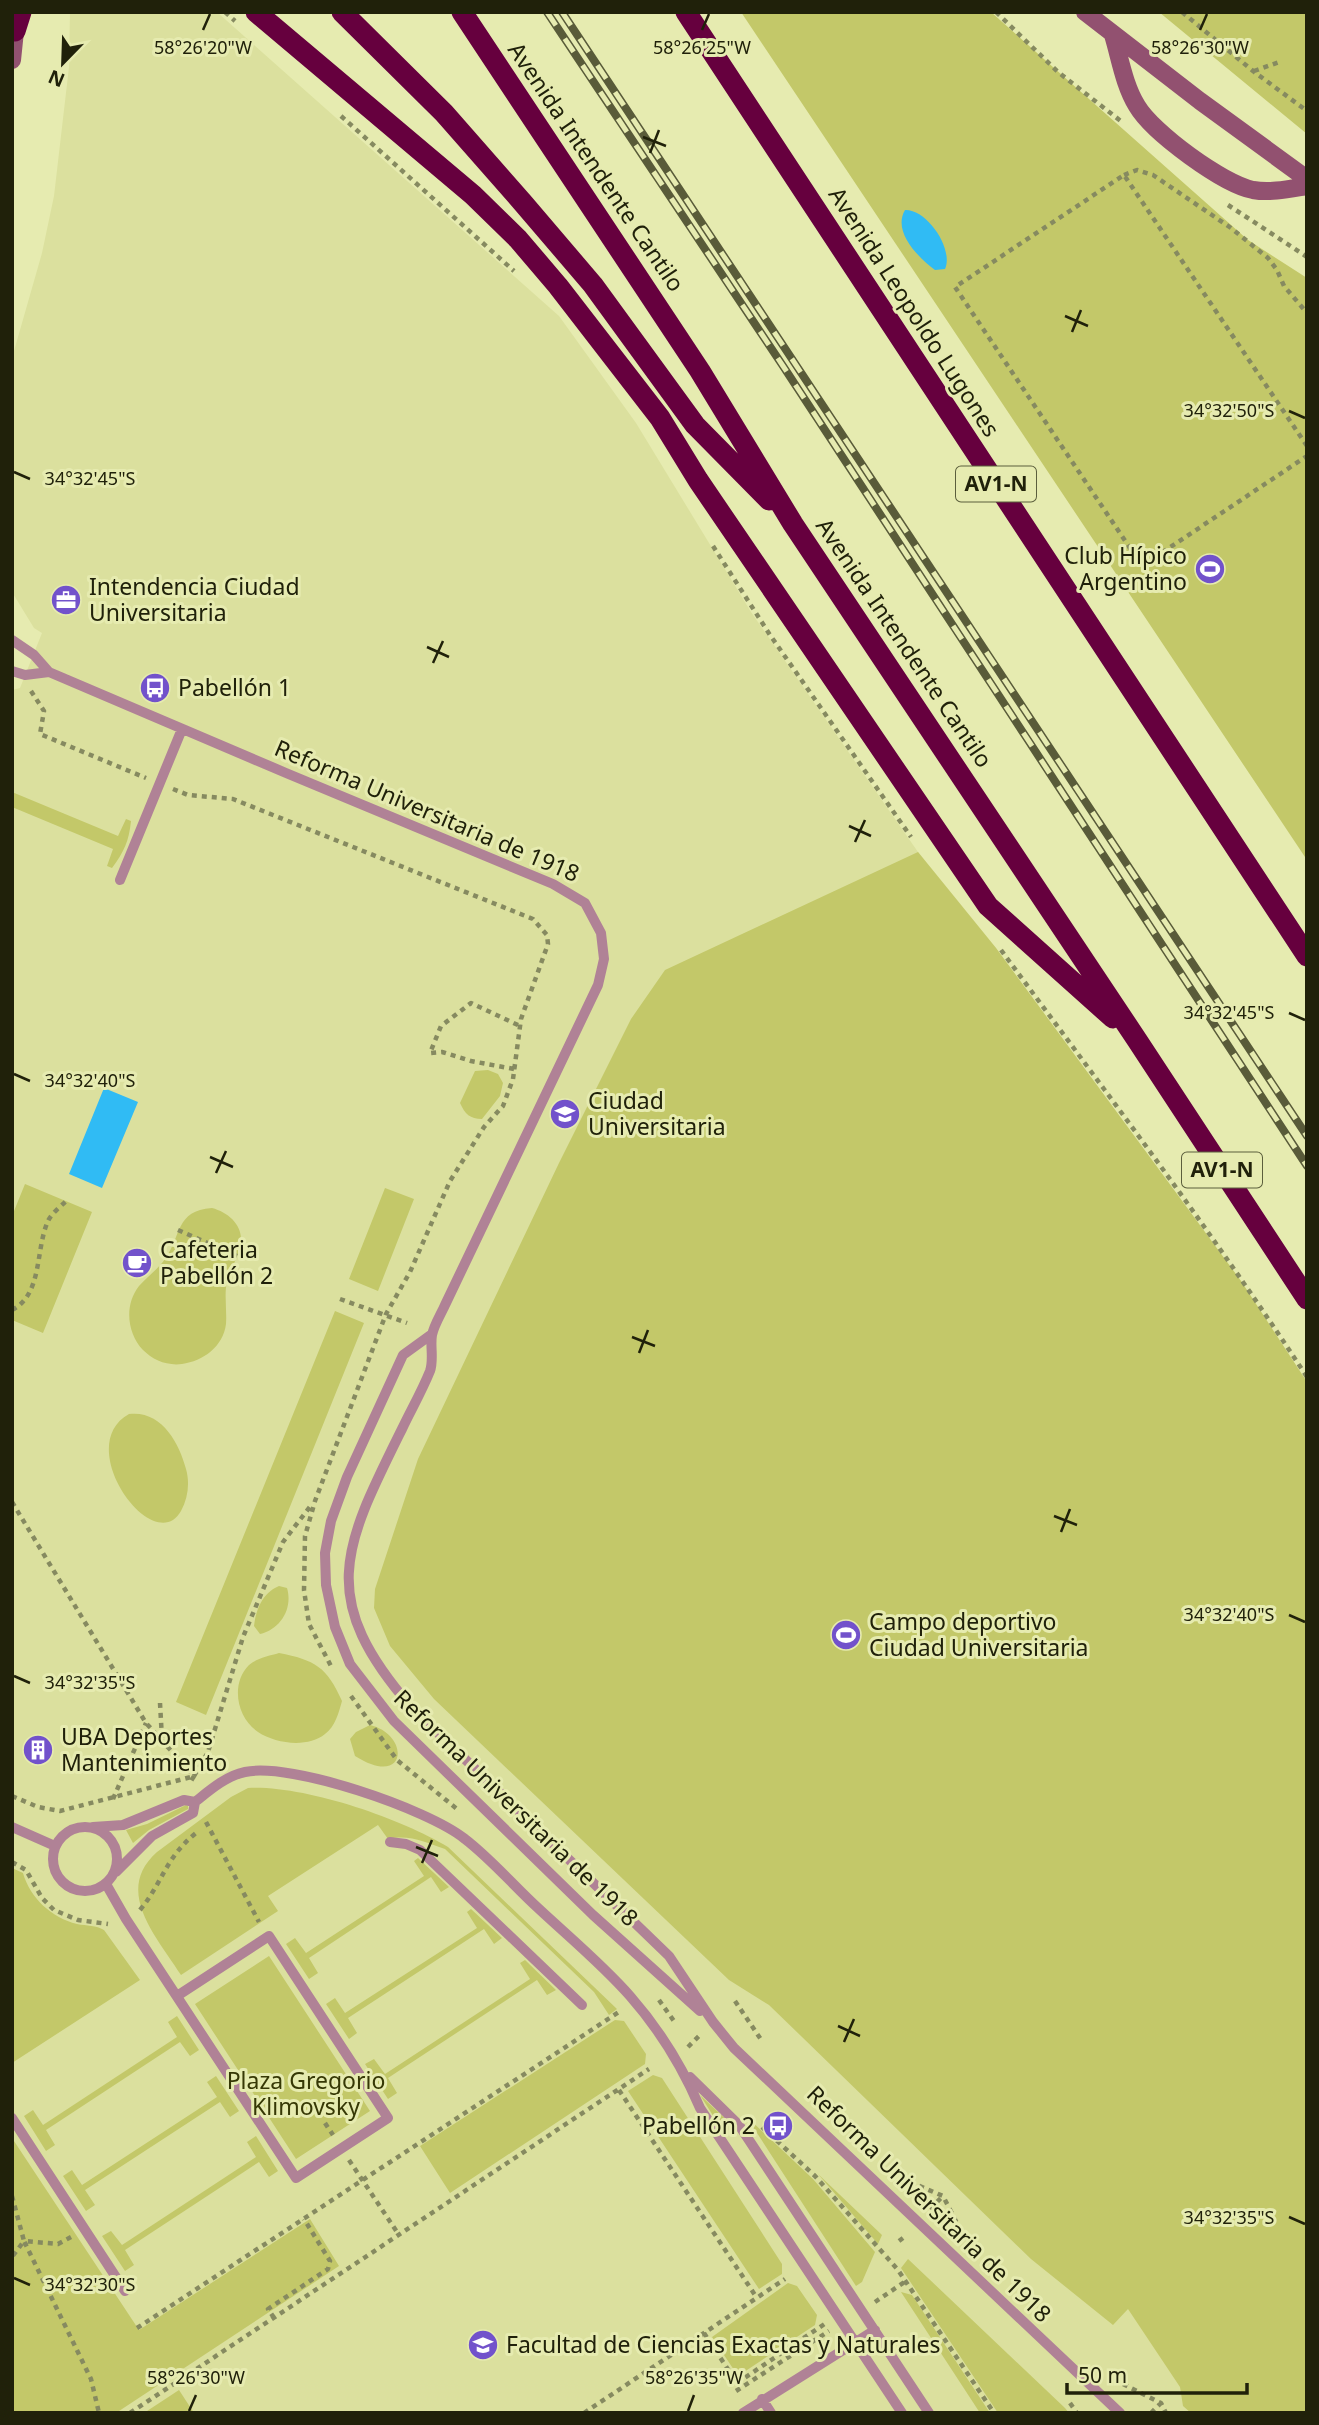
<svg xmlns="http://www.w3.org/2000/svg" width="1319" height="2425" font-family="'Noto Sans',sans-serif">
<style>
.built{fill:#dbe09e}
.green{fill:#c3c869}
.water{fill:#30bbf4}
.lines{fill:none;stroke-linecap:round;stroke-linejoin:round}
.path{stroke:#868a60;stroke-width:4.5;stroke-dasharray:5 5;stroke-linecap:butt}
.service{stroke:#b08296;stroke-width:10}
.secondary{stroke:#925170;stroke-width:18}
.motorway{stroke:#66003e;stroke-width:21}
.rail-casing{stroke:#595b39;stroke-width:8}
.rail{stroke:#e6ebb0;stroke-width:5;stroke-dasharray:16;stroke-linecap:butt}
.ticks{fill:none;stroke:#20210a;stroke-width:2.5}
.labels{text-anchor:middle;stroke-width:6;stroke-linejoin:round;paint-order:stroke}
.shield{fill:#e6ebb0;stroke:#5b5e3c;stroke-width:2}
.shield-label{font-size:21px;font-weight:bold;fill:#20210a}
.street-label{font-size:23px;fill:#20210a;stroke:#e6ebb0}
.poi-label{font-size:23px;fill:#20210a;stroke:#e6ebb0;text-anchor:start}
.park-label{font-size:23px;fill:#363805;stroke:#e6ebb0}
.ticks-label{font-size:18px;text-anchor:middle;fill:#20210a;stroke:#e6ebb0;stroke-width:6;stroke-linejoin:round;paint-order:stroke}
</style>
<rect width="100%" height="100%" fill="#e6ebb0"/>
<path class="built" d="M70,12H217L559,316L636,423L751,612L918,852L996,948L1241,1281L1307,1382V2413H69L12,2312V690L20,688L42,633L34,628L12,592V358L42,253L54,196L69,67Z"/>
<path class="green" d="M741,12H991L1248,240L1307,278V860Z
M1159,12H1307V134Z
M12,792L118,836L126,819L131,821C129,841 124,852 112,868L107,866L113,849L12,807Z
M918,852L996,948L1241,1281L1307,1382V2413H1191L1183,2406L1180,2387L1128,2309L1113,2325L1031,2259L769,2005L729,1980L434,1699L390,1646L374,1608L375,1589L418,1459L559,1163L631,1019L665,970Z
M488,1070L498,1074L503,1083L500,1096L482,1119C470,1119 465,1114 460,1103L475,1071Z
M25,1184L92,1212L43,1333L12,1320V1216Z
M385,1188L414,1199L378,1291L349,1279Z
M212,1208C231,1213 247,1229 239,1251C236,1261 230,1270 227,1281C224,1295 227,1309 226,1324C223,1347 203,1361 182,1364C167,1366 153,1360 143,1350C127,1333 124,1305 139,1286C147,1277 158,1269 165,1259C182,1235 175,1211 212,1208Z
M335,1311L364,1323L206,1715L176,1702Z
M129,1414C161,1410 179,1442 186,1469C190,1483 188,1498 181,1511C154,1559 71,1446 129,1414Z
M279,1586L287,1588C293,1608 281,1629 260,1634L254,1626C256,1610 262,1593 279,1586Z
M279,1653C315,1660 327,1667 342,1701C339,1712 335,1727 325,1734C308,1748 276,1744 258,1732C237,1718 230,1684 249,1665C257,1658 269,1656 279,1653Z
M370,1725C411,1735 407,1789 355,1756L350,1739L356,1732Z
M248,1788C304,1785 400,1818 448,1847L617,2009L609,2015L594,1992L445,1849C425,1842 409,1834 388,1839L378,1825L268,1896L278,1911L181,1975C157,1937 113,1891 157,1852L231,1797Z
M186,1805L188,1806V1809L149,1830L133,1843L126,1830L147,1824Z
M418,1858L449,1887L441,1892L431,1877L309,1958L318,1973L309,1979L286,1944L295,1938L306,1953L424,1876L414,1861Z
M12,1868L23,1873C30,1898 52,1918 77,1924C87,1926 96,1925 104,1930L140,1980L12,2063Z
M471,1909L502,1938L494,1944L484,1929L348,2018L357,2033L349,2039L326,2004L335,1998L345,2013L477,1928L467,1912Z
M269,1956L370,2111L296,2159L195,2004Z
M525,1960L556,1990L547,1995L537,1980L388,2078L397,2093L388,2099L365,2064L374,2059L385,2074L530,1979L520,1963Z
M177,2016L199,2050L190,2056L180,2042L46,2130L55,2145L46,2151L24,2116L33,2110L43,2125L177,2037L168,2022Z
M615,2020L624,2021L646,2054L645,2064L450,2193L420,2146Z
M653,2075L662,2078L782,2264V2274L759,2289L628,2091Z
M216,2076L239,2111L230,2117L220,2102L85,2190L95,2205L86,2211L63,2176L72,2170L82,2185L217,2097L207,2082Z
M700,2095L734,2127L724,2133Z
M746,2116L813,2179L875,2252L862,2282L856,2286Z
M256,2136L278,2171L269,2177L259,2162L125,2250L134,2265L125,2271L102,2236L111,2231L122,2245L256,2157L247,2142Z
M12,2138L139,2330L310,2219L339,2266L116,2413H12Z
M818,2174L882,2235L878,2244Z
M908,2259L1065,2408L1069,2413H998L901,2268Z
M788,2283L797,2286L817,2315L815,2325L738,2376L712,2337Z
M901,2292L912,2295L990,2413H980Z
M179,2390L194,2413H144Z"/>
<path class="water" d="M905,210C927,209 954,249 945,269L935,270C919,258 892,232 905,210Z
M104,1088L138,1102L102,1188L69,1174Z"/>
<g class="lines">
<path class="path" d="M225,12L235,21
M996,12L1058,72L1122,122
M1182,12L1253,71L1307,111
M1254,71L1282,61
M341,116L514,271
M1124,175L1137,170L1153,175L1231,228L1268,258L1277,270L1284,286L1307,313
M1228,205L1307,257
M1307,446L1124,175L955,287L1142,566L1307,456
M713,546L770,635L911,837
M31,691L44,711L40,734L146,778
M173,789L188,795L233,799L533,919L547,935L548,944L521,1019L513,1079L503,1106L484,1127L450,1181L410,1272L386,1314L315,1501L305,1536L304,1590L309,1624L331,1666
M1001,950C1105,1091 1211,1230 1307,1377
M514,1069L471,1061L442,1052L430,1053L441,1026L471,1003L520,1026
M178,1230L237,1256
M340,1299L407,1323
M12,1310C43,1294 35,1250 48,1221C51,1214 60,1207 66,1201
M12,1502L146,1723L194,1776L191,1781
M351,1696L397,1760L457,1809
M160,1703L162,1739
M194,1776L208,1752L243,1637L283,1542L312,1504
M12,1796L38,1807L60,1811L195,1776
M113,1799L146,1723
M206,1822L259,1922
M12,1862L26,1870L42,1898L54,1910L78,1920L108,1924
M140,1910C163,1882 165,1858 196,1833
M659,2000L676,2024
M735,2001L762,2041
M688,2047L701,2034
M619,2090L757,2298
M325,2123L333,2135
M762,2127L815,2176L898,2270L994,2413
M349,2160L399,2235
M910,2182L943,2196L960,2229
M12,2196L24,2241L12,2257
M930,2209L943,2196
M71,2237L58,2244L24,2241L91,2379L99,2413
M899,2241L903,2238
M875,2302L906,2281
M274,2318L268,2309L328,2269L330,2261L304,2219
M137,2328L622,2010
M704,2333L737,2383L826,2323
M1123,2384L1161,2403L1166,2413
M736,2391L829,2331
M1070,2403L1077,2413
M130,2413L649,2069
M584,2413L785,2279
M1151,2413L1161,2403"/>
<path class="service" d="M12,640L34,655L49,672L286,773L553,884L585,903L601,933L604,959L598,985L445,1305C441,1314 434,1325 432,1335C430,1346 434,1360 430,1371C422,1391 411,1410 402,1429C343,1548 316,1598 412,1708L669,1956L713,2022L734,2048L1120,2413
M12,671L25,675L49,672
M120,880L182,729
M432,1334L403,1355L347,1477L331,1521L325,1553L326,1585L335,1627L350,1664L394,1721L593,1915L700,2011
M195,1802C210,1790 226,1776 245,1772C291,1762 428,1809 465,1839C491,1859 514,1886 538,1908C568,1936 604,1966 630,1996C659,2029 683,2068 700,2108L902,2413
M53 1859a32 32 0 1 1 64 0a32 32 0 1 1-64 0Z
M12,1827L55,1846
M93,1827L123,1825L184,1800L195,1802L193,1813L152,1836L116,1872
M390,1842L406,1844L420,1850L582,2005
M106,1884L126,1919L296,2178L388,2118L269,1936L177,1996
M690,2077L739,2125L929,2413
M12,2118L125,2291
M762,2399L771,2413
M743,2413L875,2330"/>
<path class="secondary" d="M1085,12L1200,101L1307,179
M1113,35C1120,58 1124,85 1137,106C1153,133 1223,184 1253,190C1271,193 1289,189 1307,186
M12,60L15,31L14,19"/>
<path class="motorway" d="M256,12L473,195L518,239L558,286L660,418L698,480L988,906L1113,1018
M342,12L444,113L523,203L593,285L695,425L769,500
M462,12L700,371L793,524L1137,1040L1307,1299
M686,12L1307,956
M15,31L21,12"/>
<g class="rail-casing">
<path id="rail" d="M547,12L783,366L1307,1166
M562,12L1307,1136"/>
</g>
<use href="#rail" class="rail"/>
</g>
<path class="ticks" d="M203,30L210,14M702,30L709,14M1200,30L1207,14M643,137L666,146M650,153L659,130M1065,316L1088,326M1072,332L1081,310M1289,411L1305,418M14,472L30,479M427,647L449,657M433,663L443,641M849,826L871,836M855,842L865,820M1289,1013L1305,1020M14,1074L30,1081M210,1157L233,1167M216,1173L226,1151M632,1337L655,1346M639,1353L648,1330M1054,1516L1077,1525M1061,1532L1070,1509M1289,1615L1305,1622M14,1676L30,1683M416,1847L438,1856M422,1863L432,1840M838,2026L860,2036M844,2042L854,2019M1289,2217L1305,2224M14,2278L30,2285M189,2411L196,2395M688,2411L694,2395"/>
<defs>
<g id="stadium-disc" transform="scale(1.575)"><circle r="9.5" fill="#7252cb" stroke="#e6ebb0"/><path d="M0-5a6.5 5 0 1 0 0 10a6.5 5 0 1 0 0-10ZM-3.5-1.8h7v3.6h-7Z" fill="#fff"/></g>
<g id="office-disc" transform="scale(1.575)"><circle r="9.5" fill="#7252cb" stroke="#e6ebb0"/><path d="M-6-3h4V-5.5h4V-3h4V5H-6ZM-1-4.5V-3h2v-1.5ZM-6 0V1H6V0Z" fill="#fff"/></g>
<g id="bus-disc" transform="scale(1.575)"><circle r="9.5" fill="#7252cb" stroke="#e6ebb0"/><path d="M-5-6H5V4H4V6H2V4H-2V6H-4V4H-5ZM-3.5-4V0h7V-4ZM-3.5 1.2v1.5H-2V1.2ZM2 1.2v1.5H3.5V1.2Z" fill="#fff"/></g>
<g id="university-disc" transform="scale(1.575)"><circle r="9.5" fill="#7252cb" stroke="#e6ebb0"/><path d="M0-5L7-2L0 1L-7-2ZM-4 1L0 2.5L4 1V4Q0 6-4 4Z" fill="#fff"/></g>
<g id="cafe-disc" transform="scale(1.575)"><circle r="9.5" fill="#7252cb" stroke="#e6ebb0"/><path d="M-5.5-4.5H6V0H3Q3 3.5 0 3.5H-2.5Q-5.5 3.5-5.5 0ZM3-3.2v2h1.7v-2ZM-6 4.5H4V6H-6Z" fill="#fff"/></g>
<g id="building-disc" transform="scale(1.575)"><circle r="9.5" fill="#7252cb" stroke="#e6ebb0"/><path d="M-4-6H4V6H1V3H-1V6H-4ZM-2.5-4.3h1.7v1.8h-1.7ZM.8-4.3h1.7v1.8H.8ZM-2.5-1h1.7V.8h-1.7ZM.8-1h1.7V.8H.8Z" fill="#fff"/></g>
</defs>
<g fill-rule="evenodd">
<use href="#stadium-disc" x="1210" y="569"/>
<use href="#office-disc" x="66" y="600"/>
<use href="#bus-disc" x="155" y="688"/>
<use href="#university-disc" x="565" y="1114"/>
<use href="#cafe-disc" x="137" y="1263"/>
<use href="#stadium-disc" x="846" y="1635"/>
<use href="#building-disc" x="38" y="1750"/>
<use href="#bus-disc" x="778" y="2126"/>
<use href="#university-disc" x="483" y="2345"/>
</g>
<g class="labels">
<g class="shield">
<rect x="956" y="466.5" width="80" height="35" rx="5"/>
<rect x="1182" y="1152.5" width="80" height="35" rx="5"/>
</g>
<g class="shield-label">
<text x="996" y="491">AV1-N</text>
<text x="1222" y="1177">AV1-N</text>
</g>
<g class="street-label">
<text transform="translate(596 167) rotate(56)" y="8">Avenida Intendente Cantilo</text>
<text transform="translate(914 312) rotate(57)" y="8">Avenida Leopoldo Lugones</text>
<text transform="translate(904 643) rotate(56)" y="8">Avenida Intendente Cantilo</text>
<text transform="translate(427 811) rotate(23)" y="8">Reforma Universitaria de 1918</text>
<text transform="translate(516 1808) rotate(44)" y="8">Reforma Universitaria de 1918</text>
<text transform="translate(929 2204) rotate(44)" y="8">Reforma Universitaria de 1918</text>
</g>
<g class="poi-label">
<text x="1187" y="564" text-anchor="end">Club Hípico<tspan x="1187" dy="26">Argentino</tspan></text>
<text x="89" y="595">Intendencia Ciudad<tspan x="89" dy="26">Universitaria</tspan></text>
<text x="178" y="696">Pabellón 1</text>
<text x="588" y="1109">Ciudad<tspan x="588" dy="26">Universitaria</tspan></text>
<text x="160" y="1258">Cafeteria<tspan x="160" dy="26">Pabellón 2</tspan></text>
<text x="869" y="1630">Campo deportivo<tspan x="869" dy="26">Ciudad Universitaria</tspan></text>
<text x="61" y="1745">UBA Deportes<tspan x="61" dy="26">Mantenimiento</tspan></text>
<text x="755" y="2134" text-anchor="end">Pabellón 2</text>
<text x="506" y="2353">Facultad de Ciencias Exactas y Naturales</text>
</g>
<g class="park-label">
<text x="306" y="2089">Plaza Gregorio<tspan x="306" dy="26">Klimovsky</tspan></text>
</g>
</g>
<g class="ticks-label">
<text x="702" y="54">58°26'25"W</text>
<text x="1200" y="54">58°26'30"W</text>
<text x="203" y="54">58°26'20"W</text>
<text x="1229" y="417">34°32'50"S</text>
<text x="90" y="485">34°32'45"S</text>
<text x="1229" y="1019">34°32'45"S</text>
<text x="90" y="1087">34°32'40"S</text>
<text x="1229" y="1621">34°32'40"S</text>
<text x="90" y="1689">34°32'35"S</text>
<text x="1229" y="2224">34°32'35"S</text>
<text x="90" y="2291">34°32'30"S</text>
<text x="196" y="2384">58°26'30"W</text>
<text x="694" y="2384">58°26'35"W</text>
</g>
<rect width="1319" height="2425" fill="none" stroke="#20210a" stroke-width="28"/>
<g transform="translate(63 63) rotate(203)" stroke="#e6ebb0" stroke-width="5" paint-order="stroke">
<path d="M0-5L12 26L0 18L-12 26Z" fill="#20210a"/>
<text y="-10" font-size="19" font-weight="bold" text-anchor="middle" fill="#20210a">N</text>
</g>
<path d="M1067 2383v10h180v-10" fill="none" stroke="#20210a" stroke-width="3.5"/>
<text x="1078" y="2383" font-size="21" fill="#20210a" stroke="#e6ebb0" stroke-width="5" paint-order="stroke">50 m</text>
</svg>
